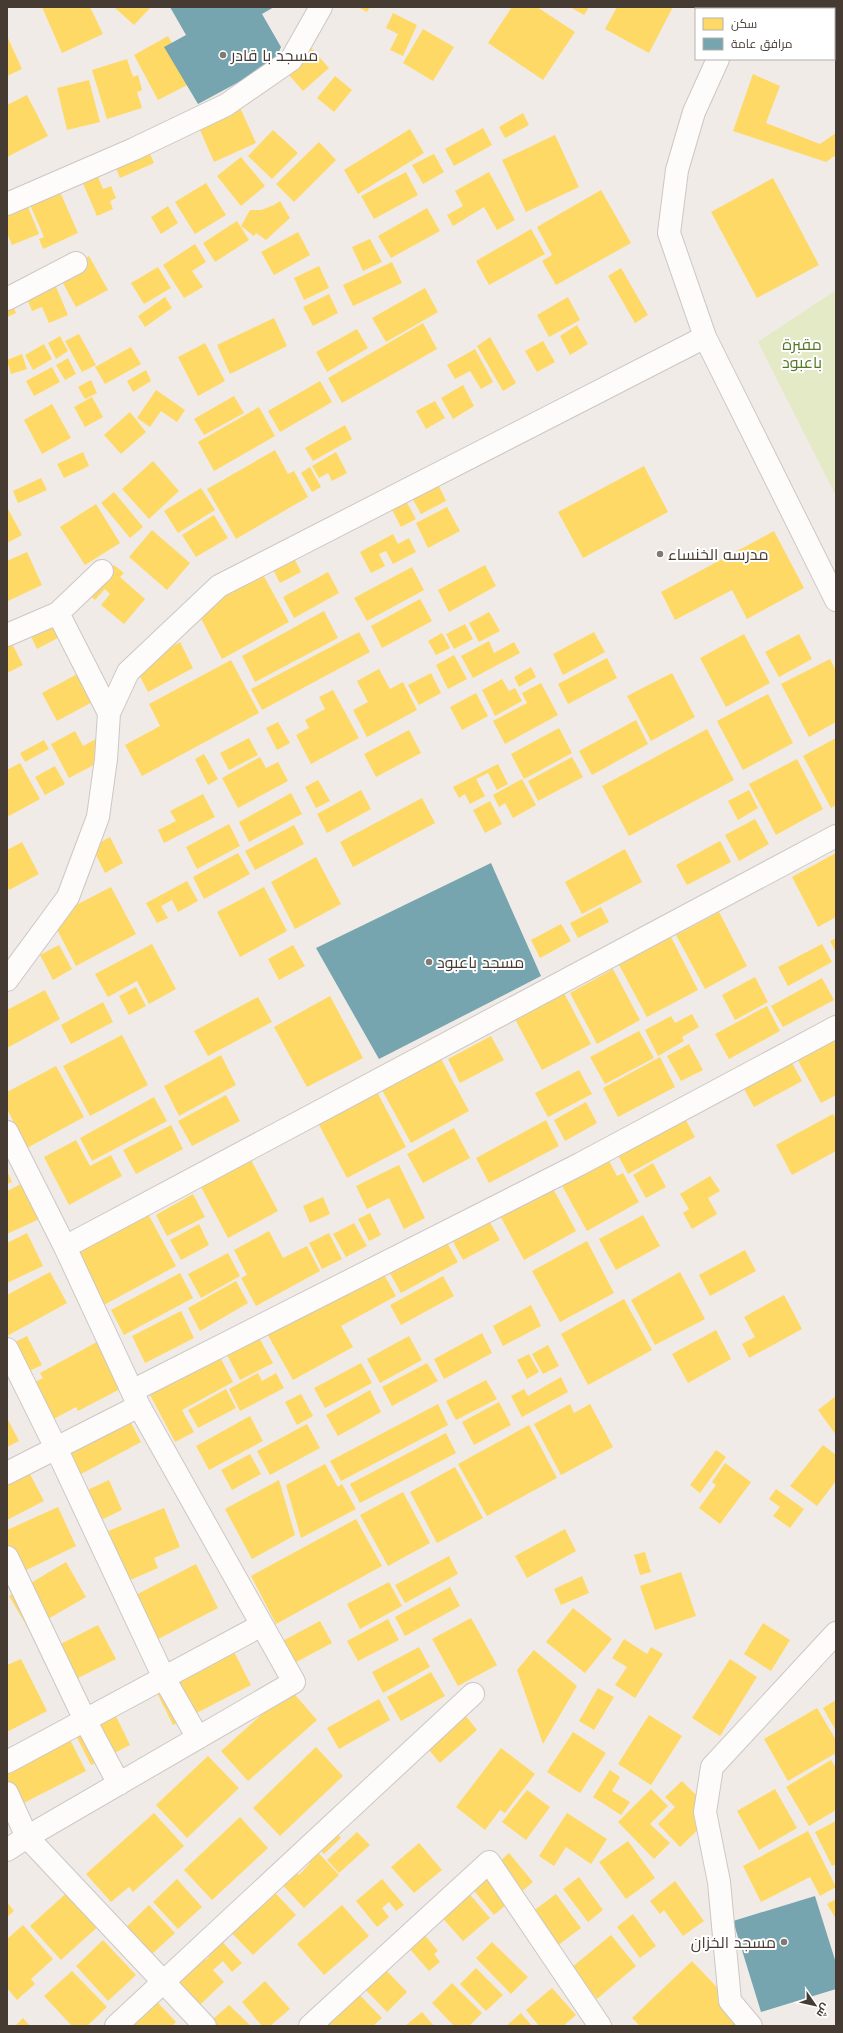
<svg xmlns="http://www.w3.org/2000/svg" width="843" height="2033" font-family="Jost,Cairo,sans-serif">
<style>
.green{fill:#e3eac5}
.homes{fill:#ffd966}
.public{fill:#76a5af}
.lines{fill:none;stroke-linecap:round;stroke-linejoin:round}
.minor-casing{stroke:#ccc7c3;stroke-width:24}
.minor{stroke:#fdfcfb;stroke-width:22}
.poi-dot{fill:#817972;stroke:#fff;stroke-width:1.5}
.labels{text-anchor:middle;stroke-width:4;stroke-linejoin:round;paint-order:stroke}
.poi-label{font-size:16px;fill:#453b33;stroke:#fff;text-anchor:start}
.park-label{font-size:16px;fill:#547825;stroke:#fff}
</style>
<rect width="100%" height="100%" fill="#f0ebe6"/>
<path class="green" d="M836,290V496L758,342Z"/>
<path class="homes" d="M42,7H90L103,34L62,53Z
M114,7H151L134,25Z
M358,7H370L367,12Z
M512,7H537L575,32L543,80L488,43Z
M570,7H589L584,15Z
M617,7H673L649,53L605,29Z
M822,7H832L831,9Z
M393,13L417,25L403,56L390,50L398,34L386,28Z
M423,29L454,47L433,81L403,63Z
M7,36L22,69L7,76Z
M168,36L193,82L158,100L134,55Z
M307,43L329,68L303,91L281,66Z
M127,59L133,77L138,75L142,90L137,92L142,108L107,119L92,70Z
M753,74L780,86L766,123L820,144L836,133V155L826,162L733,131Z
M335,76L352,90L334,112L317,98Z
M89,80L100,122L67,130L57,88Z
M27,95L48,136L7,157V105Z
M238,103L256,143L214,162L196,121Z
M523,113L529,125L505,138L499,127Z
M483,128L492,145L454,166L445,149Z
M410,129L424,153L358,194L344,170Z
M273,130L298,153L272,179L248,156Z
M555,135L579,187L526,212L502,160Z
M319,142L336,160L294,202L276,184Z
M145,143L154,163L120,178L112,158Z
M434,154L444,172L423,184L412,165Z
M241,157L265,186L241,206L217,176Z
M96,172L103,189L111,186L116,198L110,201L113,209L97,216L81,179Z
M406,172L418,195L374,219L361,196Z
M489,172L515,220L497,230L484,207L453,226L447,215L463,206L455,191Z
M773,178L819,265L757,298L711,212Z
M206,183L226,215L195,234L175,202Z
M57,185L78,233L43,249L39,239L44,237L27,198Z
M601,190L631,243L556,285L542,261L552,255L537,227Z
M24,197L39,234L12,245L7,233V204Z
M280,201L290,218L266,240L256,233L254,236L241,226L250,210H261L274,205Z
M168,206L178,223L161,234L151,217Z
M427,208L440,231L391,258L378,236Z
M237,221L249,240L215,262L203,243Z
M531,229L545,254L489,285L476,261Z
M298,232L310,255L274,275L261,252Z
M370,239L382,262L363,271L352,247Z
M195,244L206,262L192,271L203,287L184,298L163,265Z
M89,256L108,290L76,307L58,274Z
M392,262L402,283L353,306L343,285Z
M319,266L329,288L304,300L294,278Z
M158,267L171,288L144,304L131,283Z
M621,268L648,315L635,323L608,276Z
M51,275L68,315L49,323L42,307L32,311L22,287Z
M425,288L438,312L386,342L372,318Z
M329,294L338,313L313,326L303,307Z
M165,297L172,308L145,327L138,316Z
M568,297L580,320L549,337L537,315Z
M11,300L16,313L7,317V302Z
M274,318L287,346L230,374L217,345Z
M423,323L437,349L342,403L328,378Z
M577,325L588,344L570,355L560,336Z
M357,329L368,348L327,372L316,352Z
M79,334L96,365L82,372L65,341Z
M60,336L68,351L56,359L48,343Z
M490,337L516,383L503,391L477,346Z
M543,341L555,362L537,372L525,351Z
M205,343L225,381L198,396L178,357Z
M44,344L52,359L33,370L25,355Z
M131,347L141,364L105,384L95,367Z
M475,349L493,382L481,389L470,371L455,379L447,365Z
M22,354L27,369L11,374L7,360Z
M68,358L76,374L65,380L56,365Z
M52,367L60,382L34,396L26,381Z
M146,370L151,381L133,392L127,381Z
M91,380L97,393L85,399L78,387Z
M320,381L332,402L280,432L268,411Z
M463,385L474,406L453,419L441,398Z
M156,390L185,410L177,422L161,411L150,427L137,418Z
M234,396L244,413L204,435L194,419Z
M92,397L103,417L85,427L74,407Z
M435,401L445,418L426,429L416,411Z
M52,404L71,438L42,454L24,420Z
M259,407L275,436L214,471L198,442Z
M130,412L146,432L121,454L104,435Z
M345,425L352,439L313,461L305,448Z
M275,450L288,474L294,471L308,497L236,539L207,489Z
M83,452L89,466L64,478L57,464Z
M336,452L347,473L332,481L328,473L319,478L312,466Z
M153,461L179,491L149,519L122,489Z
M644,466L668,512L583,558L558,512Z
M310,467L321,487L312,492L301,473Z
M41,478L47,490L18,503L13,491Z
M438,484L446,501L421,514L412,498Z
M201,488L215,510L178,533L164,511Z
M114,492L143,527L130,538L101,503Z
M402,494L416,519L401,527L388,502Z
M96,504L120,543L85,565L60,527Z
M7,507L22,535L7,543Z
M447,507L460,531L428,548L416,523Z
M214,515L228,538L196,557L182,535Z
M152,530L190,563L167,590L129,557Z
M774,531L804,588L747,619L732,590L675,620L661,592Z
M393,534L398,544L409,538L416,552L393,564L386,551L379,554L385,566L371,573L360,552Z
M290,550L301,572L280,583L269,562Z
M27,552L42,585L8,601L7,561Z
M114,565L124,573L120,577L145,599L124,624L101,605L110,594L105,589L95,600L89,595Z
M485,565L496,586L449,612L438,590Z
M412,567L424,590L367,621L354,598Z
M261,571L289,622L222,659L195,607Z
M328,572L339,593L294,618L283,597Z
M420,599L432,621L382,648L371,626Z
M58,607L71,631L37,649L25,624Z
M324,611L338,638L255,682L242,656Z
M489,612L500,631L479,642L469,623Z
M465,624L473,639L454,649L446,634Z
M359,632L370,652L262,710L251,689Z
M594,632L605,652L563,675L553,654Z
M442,633L450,648L436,655L428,641Z
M744,634L770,683L726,707L700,658Z
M799,634L812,659L779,677L765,652Z
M9,638L23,665L7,673V639Z
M489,641L494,653L514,642L520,653L473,678L461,656Z
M180,642L193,668L148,692L135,667Z
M454,655L467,679L448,689L436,665Z
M607,658L617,678L568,704L558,684Z
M830,659L836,671V722L809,737L781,684Z
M231,660L259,713L142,776L125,745L160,726L149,704Z
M531,667L536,677L519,687L514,677Z
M379,669L390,689L403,682L417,710L367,737L353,710L368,702L357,681Z
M81,672L96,700L57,721L42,693Z
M431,673L441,693L419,705L408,685Z
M672,673L695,717L651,741L627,696Z
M502,679L509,691L515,688L522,701L495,716L482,690Z
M541,683L558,715L505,744L493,721L527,703L522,693Z
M333,690L359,738L311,764L296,735L309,728L305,720L325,709L319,697Z
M476,693L488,716L462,730L450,707Z
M768,694L793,743L743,770L717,721Z
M636,720L648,744L592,775L579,751Z
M278,722L290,743L277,750L266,728Z
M559,728L572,753L524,779L511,754Z
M707,729L734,780L629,836L602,786Z
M409,730L421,753L376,777L364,754Z
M75,731L83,746L100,737L111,756L69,778L51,744Z
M249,738L258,755L229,770L220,753Z
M836,738V805L831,808L803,756Z
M44,740L49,749L25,762L20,753Z
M204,754L218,779L208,785L195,759Z
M260,757L266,768L278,762L288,781L238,808L222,778Z
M572,757L583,777L538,801L528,781Z
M797,759L823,809L776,835L749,784Z
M20,763L40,799L9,816L7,813V770Z
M498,764L508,784L497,790L488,773L476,779L485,796L470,804L465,794L459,798L453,787Z
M55,766L65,784L45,795L35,777Z
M522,779L536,805L513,818L505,803L499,807L493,795Z
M318,780L330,801L316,808L305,787Z
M361,790L371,809L327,833L317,814Z
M749,790L758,808L738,820L728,801Z
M291,793L302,814L249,842L239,822Z
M203,794L215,817L164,843L158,830L176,821L170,811Z
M422,798L435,823L353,867L340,842Z
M490,801L502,824L485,833L473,810Z
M755,819L769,844L739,861L725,835Z
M229,824L240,846L197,869L186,847Z
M294,825L304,844L255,870L245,851Z
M110,837L123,863L105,873L92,847Z
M720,841L731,862L687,885L676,865Z
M22,842L39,874L9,890L7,885V850Z
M625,849L642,882L582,914L565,882Z
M238,853L250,874L204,899L193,877Z
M836,853V917L818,927L792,877Z
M316,857L341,904L295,929L271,882Z
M187,881L198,901L178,912L172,900L161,906L168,918L157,923L146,903Z
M111,887L136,934L76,966L51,918Z
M264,887L287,931L240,957L217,912Z
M601,907L609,922L578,938L570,923Z
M719,912L747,966L705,989L676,935Z
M561,924L571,941L540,958L531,940Z
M671,937L698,990L647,1017L619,965Z
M836,938V953L830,941Z
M152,944L176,989L149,1004L137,981L108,997L95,974Z
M822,944L832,962L788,986L778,967Z
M59,945L72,969L53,980L40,955Z
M293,945L305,966L279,980L268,959Z
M613,969L640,1020L597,1044L570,993Z
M755,977L768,1002L735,1020L722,995Z
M822,978L834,1000L783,1027L771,1006Z
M136,987L146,1006L129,1015L119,996Z
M45,990L60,1019L7,1048V1010Z
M564,993L591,1044L542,1070L515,1019Z
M330,996L363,1058L307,1087L274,1027Z
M258,997L272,1022L208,1056L194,1031Z
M103,1002L113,1022L71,1044L61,1025Z
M767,1006L780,1031L729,1059L715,1034Z
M692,1014L699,1027L682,1037L684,1041L658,1056L645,1030L671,1016L675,1023Z
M836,1030V1095L821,1103L794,1053Z
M639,1031L654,1058L605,1084L590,1057Z
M122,1035L148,1085L90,1116L63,1066Z
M491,1036L504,1060L460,1083L448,1059Z
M689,1044L703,1070L681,1081L667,1056Z
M787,1054L802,1081L754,1107L739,1080Z
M221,1055L236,1085L179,1116L164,1086Z
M660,1057L675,1087L618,1117L603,1088Z
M441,1059L469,1111L411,1143L382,1090Z
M56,1066L84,1117L27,1148L7,1109V1092Z
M579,1070L592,1094L548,1117L535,1093Z
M376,1090L406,1147L347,1178L317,1121Z
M226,1095L240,1121L192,1146L178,1121Z
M154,1097L167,1121L92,1161L80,1138Z
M586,1102L597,1123L565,1141L554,1120Z
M681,1111L695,1137L628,1174L614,1148Z
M833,1114L836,1119V1151L792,1175L776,1145Z
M546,1120L559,1146L489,1183L476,1158Z
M171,1125L183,1149L136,1174L123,1150Z
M454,1128L470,1158L423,1183L407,1154Z
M76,1140L90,1166L111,1155L122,1176L69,1205L44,1157Z
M607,1157L617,1176L623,1173L639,1202L587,1231L560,1182Z
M251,1160L278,1211L228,1238L201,1187Z
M653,1163L666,1187L646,1198L633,1175Z
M399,1165L425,1218L404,1229L389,1198L367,1209L356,1186Z
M7,1171L12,1182L7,1184Z
M710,1176L720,1191L708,1198L717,1214L692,1229L683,1213L689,1209L680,1194Z
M33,1178L50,1214L7,1234V1191Z
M550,1183L576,1231L524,1260L498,1212Z
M193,1194L205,1217L167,1236L156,1215Z
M323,1197L330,1214L310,1223L303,1206Z
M147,1212L176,1266L102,1306L74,1252Z
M370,1213L381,1235L369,1241L358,1219Z
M643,1215L660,1246L616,1270L599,1239Z
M488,1219L500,1240L463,1260L452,1240Z
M354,1223L367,1246L346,1257L333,1234Z
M199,1224L209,1245L181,1260L170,1240Z
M269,1231L283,1258L307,1246L320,1271L256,1306L241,1278L247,1275L234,1250Z
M441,1232L458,1262L401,1293L384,1263Z
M27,1233L43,1266L7,1283V1243Z
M329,1233L342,1259L322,1269L309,1243Z
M587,1241L614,1293L560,1322L532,1271Z
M745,1250L756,1271L710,1296L699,1275Z
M228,1253L240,1276L201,1298L188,1274Z
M381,1269L396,1296L341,1326L353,1347L293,1380L266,1332Z
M50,1272L67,1303L7,1336V1295Z
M680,1272L705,1319L655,1345L631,1300Z
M180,1273L193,1298L124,1335L111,1310Z
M443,1276L454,1296L401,1325L390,1305Z
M236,1281L248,1303L200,1331L188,1308Z
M784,1295L802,1329L749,1358L742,1344L755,1337L744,1317Z
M624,1299L652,1350L588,1385L561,1334Z
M531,1305L541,1326L503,1346L493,1326Z
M181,1311L194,1338L145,1363L132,1336Z
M716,1330L731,1359L688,1383L672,1354Z
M482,1333L492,1353L444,1379L434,1359Z
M27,1336L42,1365L23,1374L7,1346Z
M258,1336L273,1363L240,1380L226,1353Z
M409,1336L422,1360L380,1383L367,1359Z
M106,1337L126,1386L78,1411L76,1407L39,1427L20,1390L43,1378L40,1373Z
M548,1345L559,1366L543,1374L532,1354Z
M529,1354L539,1372L527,1379L517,1360Z
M219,1355L233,1382L182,1410L194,1432L175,1442L149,1393Z
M361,1363L372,1383L325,1408L314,1388Z
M427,1363L438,1381L392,1406L382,1387Z
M258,1373L262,1381L276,1373L284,1388L240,1411L229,1389Z
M561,1377L568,1392L522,1417L511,1396L524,1389L528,1396Z
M486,1380L497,1399L456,1420L446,1401Z
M226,1389L236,1408L198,1428L188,1410Z
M370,1390L381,1412L338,1436L326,1415Z
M301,1394L313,1416L297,1425L285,1402Z
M836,1396V1435L818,1410Z
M499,1402L511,1425L474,1445L462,1422Z
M438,1404L448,1425L341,1481L330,1461Z
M570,1404L574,1413L590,1404L613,1447L561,1475L534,1424Z
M123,1408L141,1442L70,1480L52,1446Z
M250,1416L263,1441L209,1470L196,1446Z
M7,1418L19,1441L7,1447Z
M307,1424L320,1448L270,1475L257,1451Z
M529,1425L557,1478L487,1516L458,1464Z
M446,1433L456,1453L360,1503L350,1484Z
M823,1445L836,1455V1481L817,1506L790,1486Z
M716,1450L726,1457L700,1493L690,1485Z
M250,1454L261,1474L232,1490L221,1470Z
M22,1459L44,1501L7,1520V1467Z
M725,1463L751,1482L720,1524L699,1508L716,1485L712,1482Z
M325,1464L338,1487L342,1484L356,1509L301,1538L286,1485Z
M455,1467L483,1518L437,1543L410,1492Z
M109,1480L122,1510L84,1528L70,1498Z
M279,1480L295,1535L252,1559L225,1509Z
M776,1489L804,1509L790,1528L773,1516L780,1507L769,1499Z
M403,1492L430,1543L388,1566L360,1515Z
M58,1507L76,1546L14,1576L7,1561V1530Z
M164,1508L180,1547L154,1558L158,1568L121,1584L101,1534Z
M356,1519L382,1566L276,1624L251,1576Z
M565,1529L576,1551L527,1578L515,1556Z
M645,1552L651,1572L640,1575L634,1555Z
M449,1556L458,1574L405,1603L395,1585Z
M66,1562L86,1597L29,1630L9,1596Z
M196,1564L218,1608L141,1648L118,1604Z
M681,1572L696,1616L655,1630L640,1586Z
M582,1576L589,1593L561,1605L554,1589Z
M389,1582L402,1606L360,1629L347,1604Z
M450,1587L460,1606L405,1636L395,1617Z
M573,1608L612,1639L585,1673L546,1642Z
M471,1618L497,1665L458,1686L432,1639Z
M388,1619L399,1640L358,1661L347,1641Z
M320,1621L332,1643L285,1668L273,1646Z
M763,1623L790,1640L771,1671L744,1654Z
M98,1625L116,1659L64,1685L47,1651Z
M624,1639L647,1654L651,1647L663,1654L635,1698L615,1685L627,1667L612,1658Z
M229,1642L251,1685L173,1725L151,1681Z
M419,1647L430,1667L383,1693L372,1672Z
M534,1650L577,1686L543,1744L517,1670Z
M21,1659L47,1711L7,1732V1665Z
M730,1659L757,1677L720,1736L692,1718Z
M431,1672L445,1696L401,1721L387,1697Z
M598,1688L614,1697L594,1730L579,1721Z
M290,1689L317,1720L248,1781L221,1751Z
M379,1699L390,1720L339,1749L327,1728Z
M836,1700V1731L823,1708Z
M817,1708L836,1740V1753L788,1781L764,1739Z
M113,1710L130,1745L91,1765L73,1730Z
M461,1710L477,1730L440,1763L423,1743Z
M649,1715L682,1736L651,1785L618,1764Z
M573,1732L606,1753L580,1793L547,1772Z
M67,1734L86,1771L14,1808L7,1794V1765Z
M316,1747L343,1776L280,1836L253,1808Z
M501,1748L535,1774L505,1813L500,1810L485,1830L456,1807Z
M208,1756L239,1788L187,1838L156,1805Z
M831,1760L836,1768V1810L809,1826L786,1787Z
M610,1770L620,1777L612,1791L630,1802L621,1815L593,1797Z
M682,1781L704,1803L710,1818L680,1847L658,1824L675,1807L665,1797Z
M651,1789L668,1806L650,1824L670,1843L654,1859L618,1822Z
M775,1789L797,1828L759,1850L737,1811Z
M527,1790L550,1807L526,1840L502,1822Z
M154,1813L184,1846L133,1892L129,1887L111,1902L86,1874Z
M567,1813L607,1839L591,1864L566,1847L554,1866L539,1856Z
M240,1817L268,1848L212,1900L184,1870Z
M836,1821V1864L832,1866L815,1832Z
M330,1826L341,1838L324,1854L312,1842Z
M808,1831L836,1887L820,1896L810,1877L761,1902L743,1866Z
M357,1832L370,1845L339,1873L327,1860Z
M628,1841L655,1878L626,1899L599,1862Z
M419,1843L442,1870L414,1893L391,1867Z
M312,1846L339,1875L304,1908L277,1879L291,1867L299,1875L310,1863L302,1855Z
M509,1853L533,1882L494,1915L471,1887Z
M579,1877L603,1910L588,1922L563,1889Z
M82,1879L113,1913L61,1960L30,1926Z
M177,1879L202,1907L178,1929L153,1902Z
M382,1879L404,1905L396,1911L389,1902L382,1908L389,1917L377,1927L356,1901Z
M675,1881L704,1921L683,1936L664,1910L660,1914L650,1901Z
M265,1882L296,1915L253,1955L222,1923Z
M466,1890L490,1918L463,1941L438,1913Z
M556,1894L581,1928L553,1949L528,1915Z
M836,1899V1919L827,1904Z
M7,1902L14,1911L7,1917Z
M149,1905L175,1933L140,1965L115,1938Z
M342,1905L369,1936L324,1975L297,1944Z
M633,1914L656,1946L640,1958L617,1927Z
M23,1925L53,1959L31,1979L35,1984L17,2000L7,1988V1939Z
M418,1927L438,1951L434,1954L440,1962L429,1971L402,1940Z
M213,1932L242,1963L232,1972L223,1961L213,1970L224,1982L184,2020L154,1987L195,1949L206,1960L211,1954L201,1943Z
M611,1935L636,1966L597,1999L571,1968Z
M103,1940L136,1975L108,2001L76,1966Z
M492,1942L528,1977L511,1994L476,1958Z
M692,1961L752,2024L750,2026H640L632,2018Z
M381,1965L407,1992L387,2012L361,1985Z
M476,1968L503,1995L486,2011L460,1984Z
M72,1971L107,2007L87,2026H72L44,1996Z
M265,1981L290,2009L270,2026H262L242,2002Z
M452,1983L482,2013L469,2026H454L432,2003Z
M350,1985L382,2018L373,2026H308Z
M552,1988L576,2015L563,2026H539L526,2010Z
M147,1991L176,2022L172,2026H111Z
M229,2005L251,2026H205Z
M422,2012L434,2026H405Z
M521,2013L532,2026H506Z
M23,2018L30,2026H15Z"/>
<path class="public" d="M170,7H274L262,14L281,47L274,63L198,104L164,47L186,35Z
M491,863L541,976L379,1059L316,948Z
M815,1896L836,1963V1989L761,2012L733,1921Z"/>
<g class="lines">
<g class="minor-casing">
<path id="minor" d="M742,9L743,7
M718,59L694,112L677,170L669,233L705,337L836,600
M7,204L134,149L226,105L291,60L321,7
M7,299L76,263
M58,613L109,713
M7,635L58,613L102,571
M7,980L68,897L98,817L106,759L109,713L128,672L219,586L705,337
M7,1132L65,1247L139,1406L294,1682L27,1837L7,1850
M65,1247L836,836
M7,1349L56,1448L164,1678L198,1738
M132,1391L580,1164L836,1027
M7,1473L139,1406
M7,1557L85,1720L119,1784
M7,1762L262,1625
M7,1793L27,1837L205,2026
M116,2026L473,1694
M310,2026L489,1862L600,2026
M751,2026L730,2001L719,1882L705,1812L712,1767L836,1633"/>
</g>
<use href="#minor" class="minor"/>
</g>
<g class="poi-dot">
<circle cx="223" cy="55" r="4"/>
<circle cx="660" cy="554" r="4"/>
<circle cx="429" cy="962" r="4"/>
<circle cx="784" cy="1942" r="4"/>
</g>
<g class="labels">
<g class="poi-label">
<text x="231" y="61">مسجد با قادر</text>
<text x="668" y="560">مدرسه الخنساء</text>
<text x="437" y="968">مسجد باعبود</text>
<text x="776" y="1948" text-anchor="end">مسجد الخزان</text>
</g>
<g class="park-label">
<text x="802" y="350">مقبرة<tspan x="802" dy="18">باعبود</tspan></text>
</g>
</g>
<rect width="843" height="2033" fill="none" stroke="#453b33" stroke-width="16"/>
<rect x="695" y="8" width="140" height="52" fill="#ffffff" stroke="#b5b1ad"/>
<rect x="703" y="18" width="20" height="12" fill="#ffd966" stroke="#b5b1ad"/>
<text x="731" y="28" font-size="12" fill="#453b33">سكن</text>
<rect x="703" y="38" width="20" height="12" fill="#76a5af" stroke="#b5b1ad"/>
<text x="731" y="48" font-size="12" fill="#453b33">مرافق عامة</text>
<g transform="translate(815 2005) rotate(124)" stroke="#ffffff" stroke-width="3" paint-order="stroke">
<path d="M0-3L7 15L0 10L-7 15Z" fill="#453b33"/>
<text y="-6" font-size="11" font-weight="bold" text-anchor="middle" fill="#453b33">ش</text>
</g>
</svg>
